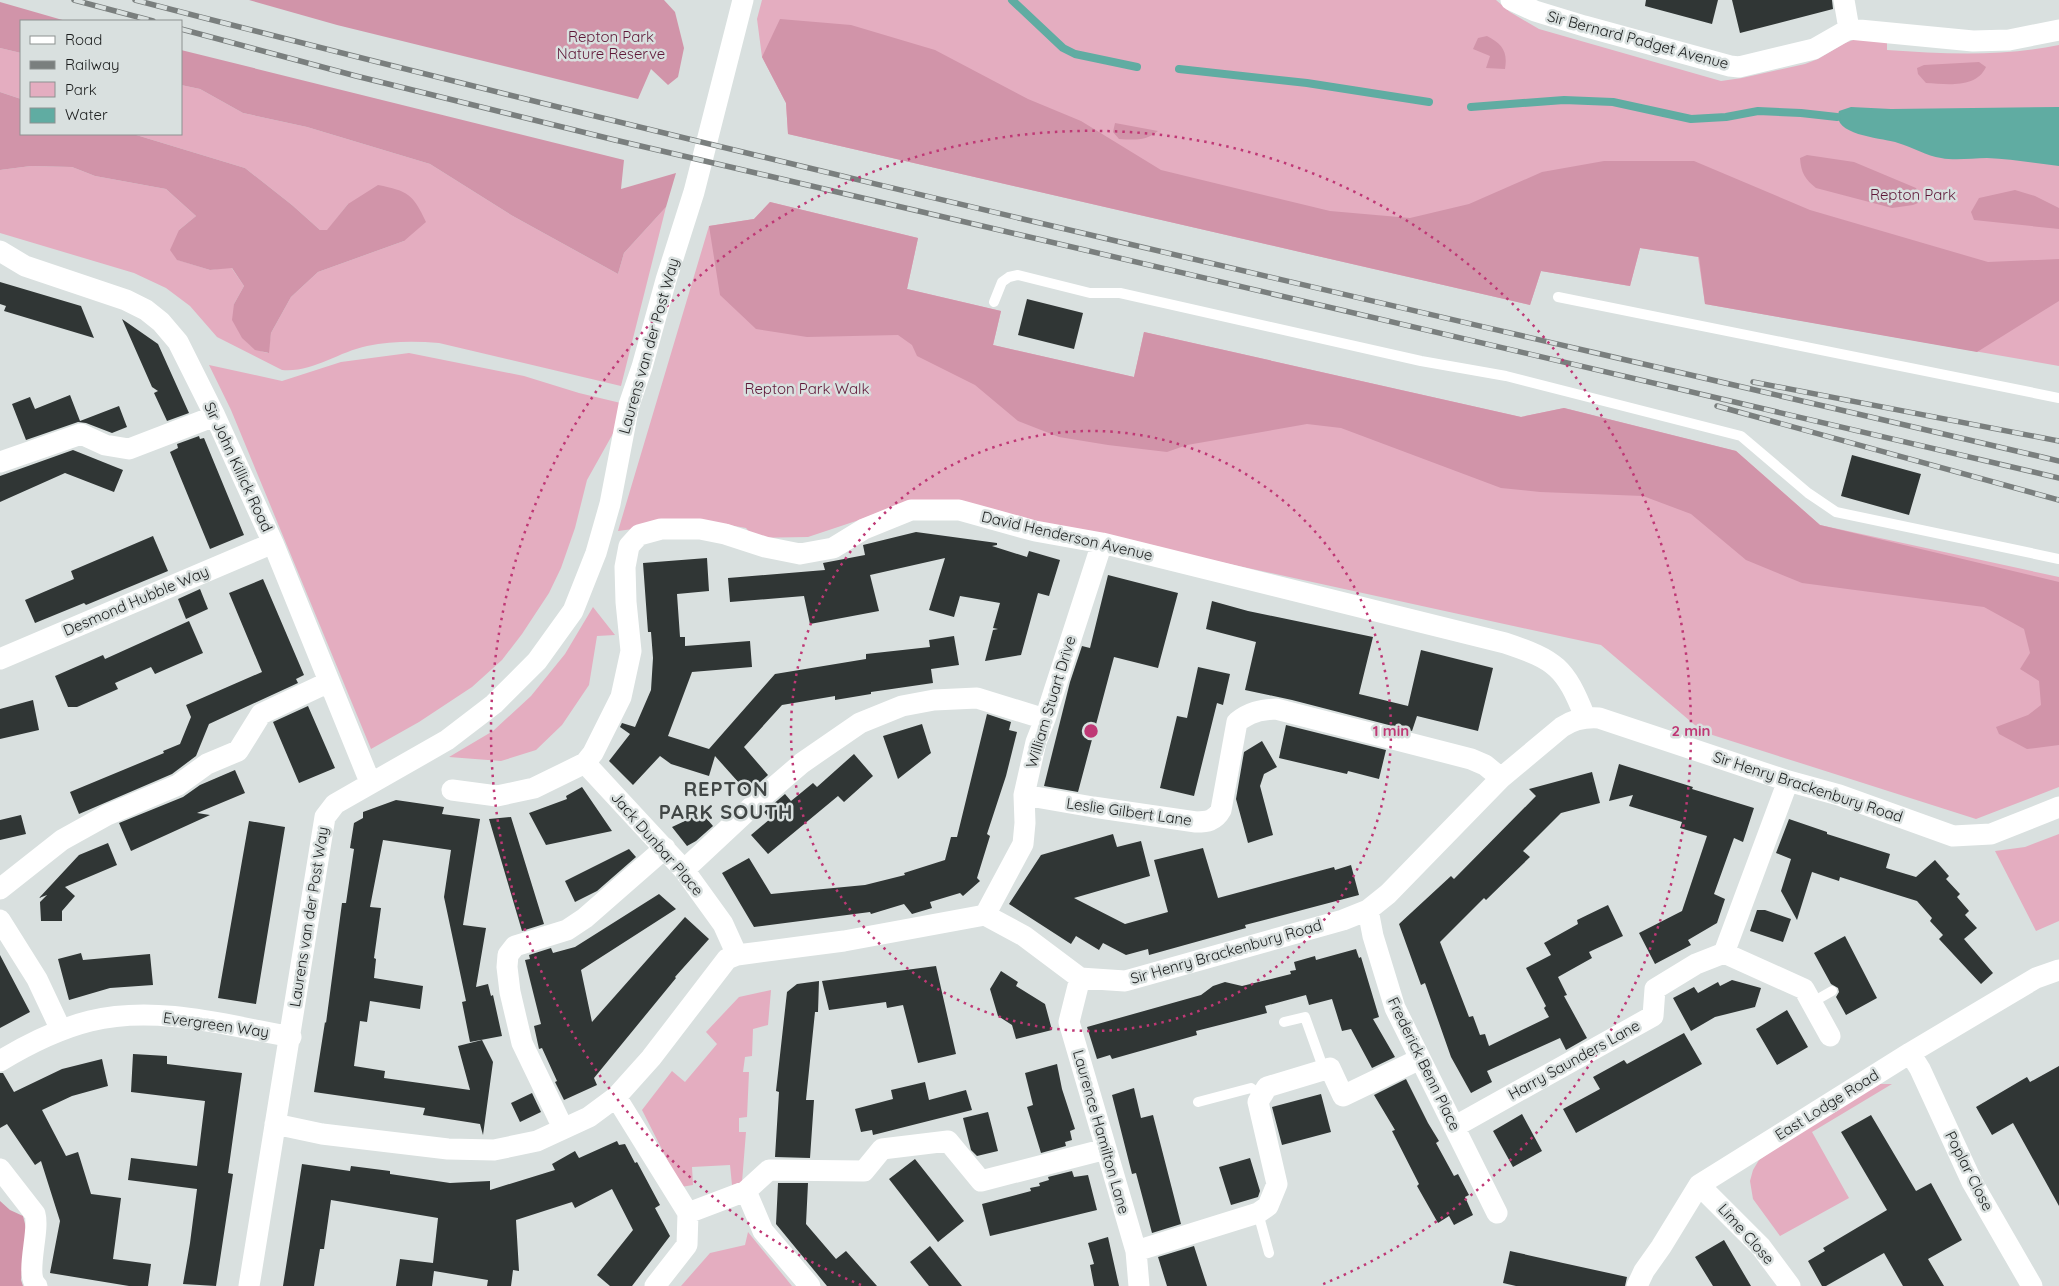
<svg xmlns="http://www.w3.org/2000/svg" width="2059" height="1286" font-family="Quicksand,sans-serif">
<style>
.green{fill:#e4adc0}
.forest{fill:#d194a9}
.water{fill:#60aca2}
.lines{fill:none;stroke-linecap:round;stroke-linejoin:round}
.stream{stroke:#60aca2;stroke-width:8}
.building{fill:#303635}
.lane{stroke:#fff;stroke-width:10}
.street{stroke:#fff;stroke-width:21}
.rail-casing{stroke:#7a7f7e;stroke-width:5.5}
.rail{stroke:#d9e0df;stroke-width:4;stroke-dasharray:11;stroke-linecap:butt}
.ring{fill:none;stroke:#bf3875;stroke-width:2.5;stroke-dasharray:2.5 5}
.labels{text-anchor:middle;stroke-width:5;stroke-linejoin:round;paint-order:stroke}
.park-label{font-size:15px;fill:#5e1737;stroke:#d9e0df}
.street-label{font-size:15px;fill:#1b1d1d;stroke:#d9e0df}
.district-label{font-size:20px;font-weight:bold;letter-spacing:1px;fill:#414645;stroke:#d9e0df}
.centre{fill:#bf3875;stroke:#d9e0df;stroke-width:2.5}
.ring-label{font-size:15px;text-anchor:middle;font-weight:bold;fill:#bf3875;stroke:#d9e0df;stroke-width:5;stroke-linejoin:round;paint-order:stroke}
</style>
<rect width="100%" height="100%" fill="#d9e0df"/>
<path class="green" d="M762,0H1496L1510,12L1539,29L1721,81L1742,78L1805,64L1818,59L1845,43L1856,39L1887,42V50C1944,54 2002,57 2059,45V366L1705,304L1698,257L1640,248L1630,286L1541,271L1530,305L788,134L786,103L762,57L757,19Z
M0,48L21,53V99L0,92Z
M181,85L200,89L243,113L307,127L430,164L511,215L618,274L624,253L666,207L621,386L439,343C415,341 391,341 367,346C338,352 312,373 282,370L217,337L190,306L166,288L134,273L0,233V170L31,166L72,167L95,176L166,189L196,216L179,230L178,260L210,270L231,267L244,286L234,304C240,329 239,346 268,353L271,333L291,297L318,272L404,241L348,204L327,231L320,230L292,205L245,168L133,134H181Z
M770,202L918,238L907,289L1001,311L993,345L1134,377L1144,332L1521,417L1564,408L1736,451L1820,525L2059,577V787L1976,819L1703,732L1601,645L977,509L898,507L808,537L754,538L746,528L700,520L618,531L709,226L754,219Z
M409,353L524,376L579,393L629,405L587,480L575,528L561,568L549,593L522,634L502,660L472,687L419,722L371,749L231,410L209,365L282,381L341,362Z
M593,607L615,635L597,636L589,685L562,725L536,750L501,761L449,757L493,731L531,696L565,654Z
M2059,834V921L2036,931L1995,851L2025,847Z
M771,990L768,1025L753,1029L752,1056L745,1057L743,1072H749L747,1117L739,1118V1132H746L742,1182L732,1185L730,1165L692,1167L693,1185L681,1187L642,1110L672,1071L685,1082L717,1044L706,1032L739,997Z
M1880,1084H1892L1812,1132L1849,1198L1780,1236L1753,1199L1750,1181L1753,1170L1759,1160L1801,1131Z
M748,1232L792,1286H681L710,1253L745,1245Z"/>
<path class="forest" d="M249,0H664L675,12L684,48L678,77L668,85L651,69L638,99L337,25Z
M0,2L66,21H21V53L0,48Z
M780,19L851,25L935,50L1028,99L1081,121L1161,170L1330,211L1410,218L1469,204L1542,172L1604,161H1694L1810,210L1988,262L2059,259V301L1977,352L1705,304L1699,257L1640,248L1630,286L1541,271L1530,305L788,134L786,103L762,57Z
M1487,36C1502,44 1508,51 1505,69L1486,68L1490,56L1473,49L1478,38Z
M181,50L624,160L621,189L676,173L666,207L624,253L618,274L511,215L430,164L307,127L243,113L200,89L181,85Z
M1979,62L1986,67C1976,89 1946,84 1926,83L1918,74L1917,68L1924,65Z
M0,92L21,99V134H133L245,168L292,205L320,230H327L348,204L378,185C408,191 413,194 426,222L404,241L318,272L291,297L271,333L269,353L255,350L242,338L232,320L234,304L244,286L232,268L210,270L177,260L170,250L179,230L196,216L166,189L95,176L72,167L31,166L0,170Z
M1115,123L1158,131C1146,141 1135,140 1119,139L1113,132Z
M1807,155L1854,162L1916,188L1920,196L1918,203L1913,205L1892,208L1816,188C1805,179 1801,173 1800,158Z
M2015,190L2035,196L2059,208V229L1974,220L1971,212L1979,198Z
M770,202L918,238L907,289L1001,311L993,345L1134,377L1144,332L1521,417L1564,408L1736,451L1820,525L2059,582V745L2027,749L1999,734L1996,727L2028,715L2041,705L2039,681L2020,669L2030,653L2024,629L1984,607L1802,583L1746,560L1691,514L1643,496L1540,492L1501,488L1341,428L1307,424L1187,445L1167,452L1108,445L1059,437L1018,421L975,385L917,356L912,345L898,335L807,337L756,329L720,295L709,226L754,219Z
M0,1201L10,1210L23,1216L26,1228L21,1280L23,1286H0Z"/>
<path class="water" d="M1851,107L1891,109L2059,107V166C2035,163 2011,159 1987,158C1972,158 1956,161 1941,158C1927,156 1912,147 1898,143C1884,138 1830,136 1839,111Z"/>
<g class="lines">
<path class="stream" d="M1012,0L1063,48L1075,54L1137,67
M1179,69L1307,83L1429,102
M1471,107L1564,100L1613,102L1691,119L1726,117L1758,111L1801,113L1837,117"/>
</g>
<path class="building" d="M1646,0H1718L1712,24L1645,6Z
M1732,0H1832L1833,9L1740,33Z
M0,282L81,306L94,338L4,311L6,306L0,304Z
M1027,299L1083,313L1074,349L1018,335Z
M122,319L158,344L189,413L167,421L154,393L158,391L152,387Z
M70,395L80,421L119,406L127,427L112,433L86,423L78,422L26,440L12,404L30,397L35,409Z
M199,436L200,439L204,438L244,535L210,549L170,452L178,448L177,444Z
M73,450L123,470L114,492L65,473L0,502V476Z
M1852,455L1921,474L1909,515L1841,496Z
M916,532L997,543V545L992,546L1027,557L1029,551L1060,560L1049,596L1038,593L1021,655L985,661L993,630L998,629L993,628L1000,603L960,596L954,617L929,610L945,558L870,575L879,611L810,624L804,596L730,602L728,578L825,570L823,563L865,555L863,545Z
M153,536L168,571L86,605L84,603L35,623L25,600L74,579L71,571Z
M707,558L709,591L677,594L680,637H685V646L750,641L752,667L692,672L668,736L709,749L775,674L866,659V654L930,647L929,640L954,636L959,665L931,669L933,683L871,692V694L835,700V696L782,705L744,747L768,775L748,793L715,756L709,776L671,764L660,756L633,785L609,761L630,734L620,727L622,723L635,727L651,690L653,658L651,632H648L643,563Z
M1108,575L1178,593L1158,668L1114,657L1078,792L1044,786L1070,682L1082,646L1090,648Z
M263,579L304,675L296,679L298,683L209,724L196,756L172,774L79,814L70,792L164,753L163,751L180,744L191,717L186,705L262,672L229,593Z
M200,589L208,609L186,619L178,599Z
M1212,601L1248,611L1373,637L1359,694L1408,706L1421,650L1493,668L1478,731L1417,716L1412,731L1292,700L1245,690L1256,642L1206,629Z
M189,621L203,653L155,674L151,667L115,683L118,689L77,707H68L55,676L103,655L105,659Z
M1198,667L1230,674L1223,705L1217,703L1194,796L1160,788L1177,716L1187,718Z
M33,700L39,730L0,739V709Z
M308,706L335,768L299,783L273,722Z
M987,714L1011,722L1009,730L1017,732L1006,776L987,834L990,836L977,878L980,881L963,896L960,893L930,902L932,908L912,914L904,904L871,914L870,912L754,927L722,873L749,858L771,894L865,885L905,875L904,873L945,860L951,837H957Z
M922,724L931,753L898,779L883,736Z
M1286,725L1386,750L1379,779L1348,771L1347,774L1279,758Z
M1262,741L1277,767L1264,774L1260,786L1273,835L1248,843L1236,799L1244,752Z
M854,754L873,776L844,802L838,796L768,854L751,835L770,819L764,812L785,794L791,801L813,783L817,787Z
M1619,764L1693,787L1692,789L1754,808L1743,842L1734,838L1714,894L1725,899L1717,923L1688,940L1691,945L1655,964L1639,933L1682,911L1707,836L1680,828L1682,822L1629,806L1633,795L1609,801Z
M235,770L245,793L197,813L210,815L131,851L119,823L183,797L200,785Z
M1592,772L1600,803L1561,813L1523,851L1530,857L1486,900L1484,898L1440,942L1469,1017L1473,1016L1480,1035L1485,1034L1489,1046L1549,1017L1544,1008L1546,1006L1526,968L1551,955L1544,943L1578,924L1577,920L1608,905L1623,936L1589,952L1592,958L1558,977L1567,995L1564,996L1587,1038L1566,1050L1560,1038L1487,1071L1492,1082L1471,1093L1451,1057L1425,983L1421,985L1399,924L1451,876L1454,879L1536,796L1529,789Z
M582,787L612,831L546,845L529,813L567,799L566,796Z
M396,800L444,807L442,814L480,819L463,925L486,928L476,987L488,984L491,996L493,995L502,1036L470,1042L462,1002L466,1001L444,897L451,850L383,840L370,907L381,908L374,958L376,959L374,978L423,986L420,1009L370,1001L367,1022L360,1021L354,1066L385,1071L384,1078L470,1090L458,1046L482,1040L493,1062L483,1135L480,1124L423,1115L425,1108L314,1092L325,1022L326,1023L342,903H346L354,849L350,848L354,823L363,818V812Z
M702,813L713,826L696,841L687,846L672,827Z
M21,815L26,834L0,840V820Z
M511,817L544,924L522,931L489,819Z
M1789,819L1827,832V834L1890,854L1886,868L1916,877L1935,860L1949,876L1946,879L1960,894L1957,897L1969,911L1965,915L1977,928L1964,939L1993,973L1981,984L1939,939L1943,935L1930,921L1932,918L1917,901L1840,877L1839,881L1812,872L1797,920L1781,891L1791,859L1776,853Z
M249,821L285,827L256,1004L218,998Z
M1113,834L1117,847L1141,841L1150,876L1074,898L1125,924L1168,912L1154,860L1203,848L1218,898L1334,867L1335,870L1351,865L1359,895L1245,925L1246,928L1149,955L1148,949L1126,955L1103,943L1099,950L1076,936L1071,944L1009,904L1041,855Z
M108,843L117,865L65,887L75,896L62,911V921H41L40,902L47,895L39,898L79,855Z
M629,849L636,857L597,891L575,902L565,881Z
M659,894L676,909L581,970L592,1022L685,917L709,939L675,977L676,978L594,1078L597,1085L564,1100L555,1082L557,1081L542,1048L539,1049L534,1026L541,1024L525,960L530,959L529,955L551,948L553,953L575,947Z
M1757,910H1765L1791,919L1783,942L1750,931Z
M1845,936L1877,998L1846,1015L1836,997L1839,992L1838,988L1831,984L1814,953Z
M1356,949L1359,958L1361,957L1379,1017L1373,1019L1395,1057L1372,1068L1351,1029L1342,1031L1332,999L1309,1005L1306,995L1265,1006L1267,1013L1196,1031L1197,1035L1112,1059L1110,1055L1097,1059L1087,1027L1201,995L1213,986L1225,982L1242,986L1291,974L1290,971L1296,970L1294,962L1315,956L1316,960Z
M81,953L83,960L150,954L153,985L110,988L69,1000L58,959Z
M0,955L30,1012L0,1028Z
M936,966L956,1054L918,1063L903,1005L887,1008L886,1002L829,1010L822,981Z
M1001,971L1018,982L1016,986L1045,1004L1052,1030L1016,1039L1012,1025L998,1016L990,989Z
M1732,980L1761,988L1755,1007L1715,1017L1691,1031L1673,998L1694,987L1698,993L1718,982L1720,986Z
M819,981L818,1012H815L806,1100H814L810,1158L775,1157L779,1092L776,1091L787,992L797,984Z
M1787,1010L1808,1047L1777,1065L1756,1029Z
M1684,1033L1702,1064L1576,1133L1563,1109L1600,1089L1593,1077L1624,1060L1627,1064Z
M133,1054L167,1056V1064L242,1073L228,1173L233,1174L216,1286L183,1284L190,1243L197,1189L128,1180L131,1158L197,1166L205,1101L131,1092Z
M102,1059L108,1086L72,1096L42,1110L66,1156L78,1152L91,1194L121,1198L113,1259L151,1264L148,1286H129L50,1273L60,1221L41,1161L35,1165L7,1124L0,1128V1073H3L14,1092L62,1069Z
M1057,1064L1062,1089L1075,1129L1070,1131L1072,1140L1065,1142L1066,1146L1041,1153L1027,1107L1033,1105L1025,1073Z
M2059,1066V1206L2013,1123L1992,1135L1976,1107L2027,1077L2030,1082Z
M1406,1079L1428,1123L1439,1141L1436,1143L1454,1176L1458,1174L1469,1195L1465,1197L1473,1215L1454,1225L1449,1216L1438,1223L1417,1186L1419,1184L1392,1131L1395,1130L1374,1095Z
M925,1082L929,1100L966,1090L972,1110L873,1135L872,1130L861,1132L855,1109L893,1099L891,1090Z
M1134,1088L1141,1118L1153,1115L1181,1224L1152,1233L1136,1173L1132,1174L1112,1095Z
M532,1093L541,1112L520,1122L511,1103Z
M1321,1094L1331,1132L1282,1145L1272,1107Z
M988,1112L998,1151L977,1156L971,1150L963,1118Z
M1522,1114L1542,1151L1513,1167L1493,1131Z
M1871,1115L1916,1191L1931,1183L1962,1240L1928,1259L1944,1286H1903L1884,1253L1826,1286H1822L1808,1261L1825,1251L1823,1248L1887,1210L1841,1132Z
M617,1141L619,1145L625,1144L635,1163L637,1162L660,1205L655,1208L670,1236L632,1286H610L597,1275L633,1230L612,1189L575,1208L572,1202L516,1220L519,1271L513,1270L511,1286H487L488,1280L434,1271L432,1286H396L400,1259L433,1263L438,1218L331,1200L324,1249H320L314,1286H283L302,1164L350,1171L351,1166L390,1171V1174L450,1183L490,1181V1190L555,1170L552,1164L575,1151L579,1158Z
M1250,1158L1260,1191L1258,1197L1231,1205L1219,1167Z
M915,1159L964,1221L938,1242L889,1179Z
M1072,1171L1074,1177L1088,1175L1097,1210L990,1236L982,1204L1031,1191L1030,1188L1040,1186L1039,1183L1049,1180L1048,1177Z
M778,1183H808L806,1224L836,1259L846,1251L877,1286H827L776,1224Z
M1108,1237L1119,1286H1094L1090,1265L1094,1264L1088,1243Z
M1724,1240L1751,1286H1713L1695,1257Z
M930,1246L962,1286H929L910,1262Z
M1194,1246L1207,1286H1167L1158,1257Z
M1510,1251L1563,1263L1627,1277L1625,1286H1516L1503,1283Z"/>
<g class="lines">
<path class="lane" d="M1558,297L2059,398
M994,302L1002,282L1009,277L1018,275L1090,293H1120L1421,361L1506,376L1741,436L1808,493L1836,512L2059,559
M1811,1003L1832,991
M1284,1022L1305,1017L1324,1070
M1198,1102L1251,1088L1262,1096
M1258,1213L1269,1253"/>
<path class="street" d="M1511,0L1535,11L1584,26L1730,66L1739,67L1814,49L1849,29L1973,41L2009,40L2059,30
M1844,0L1849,29
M0,251L25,266L126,300L146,310L161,322L178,342L215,416L273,543L370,782
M0,462L81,434L105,445L129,449L215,416
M0,659L273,543
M585,763L684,870L723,924L737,955
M452,790L497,796L534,788L585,763L593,753L621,697L631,651L626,602L625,567L629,546L639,535L661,529H700L725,534L765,547L800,554L833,548L864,529L911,510H959L1035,531L1102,543L1505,643C1556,660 1565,667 1585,717
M1024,795L1093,807L1196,822C1207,822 1215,821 1221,810L1237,722C1250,712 1260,710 1276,709L1471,759L1485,765L1501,778
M684,870L760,799L802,763L860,723L902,706L934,700L977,698L1045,719
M0,889L62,840L107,815L178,785L207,764L238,751L261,714L329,682
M1368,910L1373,936L1395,1008L1497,1213
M985,915L1023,844L1025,823L1024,795L1036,742L1045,719L1102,543
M0,920L37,979L61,1030
M1724,953L1804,989L1830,1036
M1080,978L1069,1022L1136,1251L1139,1286
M1910,1053L1920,1069L1972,1182L2032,1286
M0,1061C28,1044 58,1029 90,1021C156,1005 226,1025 291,1037
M616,1097L688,1213L687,1245L655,1286
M275,1124L322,1134L448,1149L494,1150L537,1141L589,1117L616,1097L651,1058L727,959L737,955L844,941L985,915L1024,936L1080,978L1125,981L1343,920L1368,910L1388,894L1501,778L1562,727C1574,719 1585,717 1599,718L1788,781L1839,795L1953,836L1991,834L2059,807
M1454,1127L1653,1016L1655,989L1696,964L1724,953L1788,781
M563,1128L522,1043L510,992L507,967L508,955L515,946L567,930L585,918L665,848
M0,1169L35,1214C40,1232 24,1275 37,1286
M1699,1185L1761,1247L1790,1286
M746,1191L763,1231L810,1286
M688,1213L746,1191L769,1170L864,1171L882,1149L948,1141L981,1181L1106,1149
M1136,1251L1258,1213L1268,1206L1277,1184L1258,1102L1267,1087L1330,1068L1343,1096L1420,1059
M249,1286L325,817L335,804L447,740L494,704L537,661L573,611L596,553L610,504L629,405L642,367L666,280L694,192L743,0
M1637,1286L1644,1271L1661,1247L1699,1185L1910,1053L2036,978L2059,970"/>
<g class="rail-casing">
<path id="rail" d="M74,0L153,21
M135,0C773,166 1417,310 2059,461
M181,29L356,76L615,140L2059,478
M1753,382L2059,441
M1717,406L2059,500"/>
</g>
<use href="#rail" class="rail"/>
</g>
<g class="ring">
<circle cx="1091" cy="731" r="300"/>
<path d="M861 1285A600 600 0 1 1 1321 1285"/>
</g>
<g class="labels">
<g class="park-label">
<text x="611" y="42">Repton Park<tspan x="611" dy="17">Nature Reserve</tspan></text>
<text x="1913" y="200">Repton Park</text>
<text x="807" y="394">Repton Park Walk</text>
</g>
<g class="street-label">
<text transform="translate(1638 40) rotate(15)" y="5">Sir Bernard Padget Avenue</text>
<text transform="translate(649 346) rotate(-74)" y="5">Laurens van der Post Way</text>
<text transform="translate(238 467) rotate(65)" y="5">Sir John Killick Road</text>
<text transform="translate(1067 536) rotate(13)" y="5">David Henderson Avenue</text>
<text transform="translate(136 601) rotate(-23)" y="5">Desmond Hubble Way</text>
<text transform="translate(1051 702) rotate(-73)" y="5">William Stuart Drive</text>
<text transform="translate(1808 787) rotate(18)" y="5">Sir Henry Brackenbury Road</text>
<text transform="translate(1129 812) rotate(8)" y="5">Leslie Gilbert Lane</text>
<text transform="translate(657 844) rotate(49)" y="5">Jack Dunbar Place</text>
<text transform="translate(309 917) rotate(-81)" y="5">Laurens van der Post Way</text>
<text transform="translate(1226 952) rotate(-16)" y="5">Sir Henry Brackenbury Road</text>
<text transform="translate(216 1025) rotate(8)" y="5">Evergreen Way</text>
<text transform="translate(1574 1060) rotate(-29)" y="5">Harry Saunders Lane</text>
<text transform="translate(1424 1064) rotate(64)" y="5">Frederick Benn Place</text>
<text transform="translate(1827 1105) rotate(-32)" y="5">East Lodge Road</text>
<text transform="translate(1101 1132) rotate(74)" y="5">Laurence Hamilton Lane</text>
<text transform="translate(1969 1171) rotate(63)" y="5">Poplar Close</text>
<text transform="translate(1746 1234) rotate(48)" y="5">Lime Close</text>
</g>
<g class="district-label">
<text x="726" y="796">REPTON<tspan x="726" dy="23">PARK SOUTH</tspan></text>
</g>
</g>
<circle cx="1091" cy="731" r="8" class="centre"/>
<g class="ring-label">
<text x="1391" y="736">1 min</text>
<text x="1691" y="736">2 min</text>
</g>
<rect x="20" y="20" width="162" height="115" fill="#d9e0df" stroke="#8d9291"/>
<rect x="30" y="36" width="25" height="8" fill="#ffffff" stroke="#8d9291"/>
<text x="65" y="45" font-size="15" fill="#1b1d1d">Road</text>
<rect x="30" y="61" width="25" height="8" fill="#7a7f7e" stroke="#8d9291"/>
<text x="65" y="70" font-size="15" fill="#1b1d1d">Railway</text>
<rect x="30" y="82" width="25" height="15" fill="#e4adc0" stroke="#8d9291"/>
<text x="65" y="95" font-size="15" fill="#1b1d1d">Park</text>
<rect x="30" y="108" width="25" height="15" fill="#60aca2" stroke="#8d9291"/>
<text x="65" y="120" font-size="15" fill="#1b1d1d">Water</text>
</svg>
